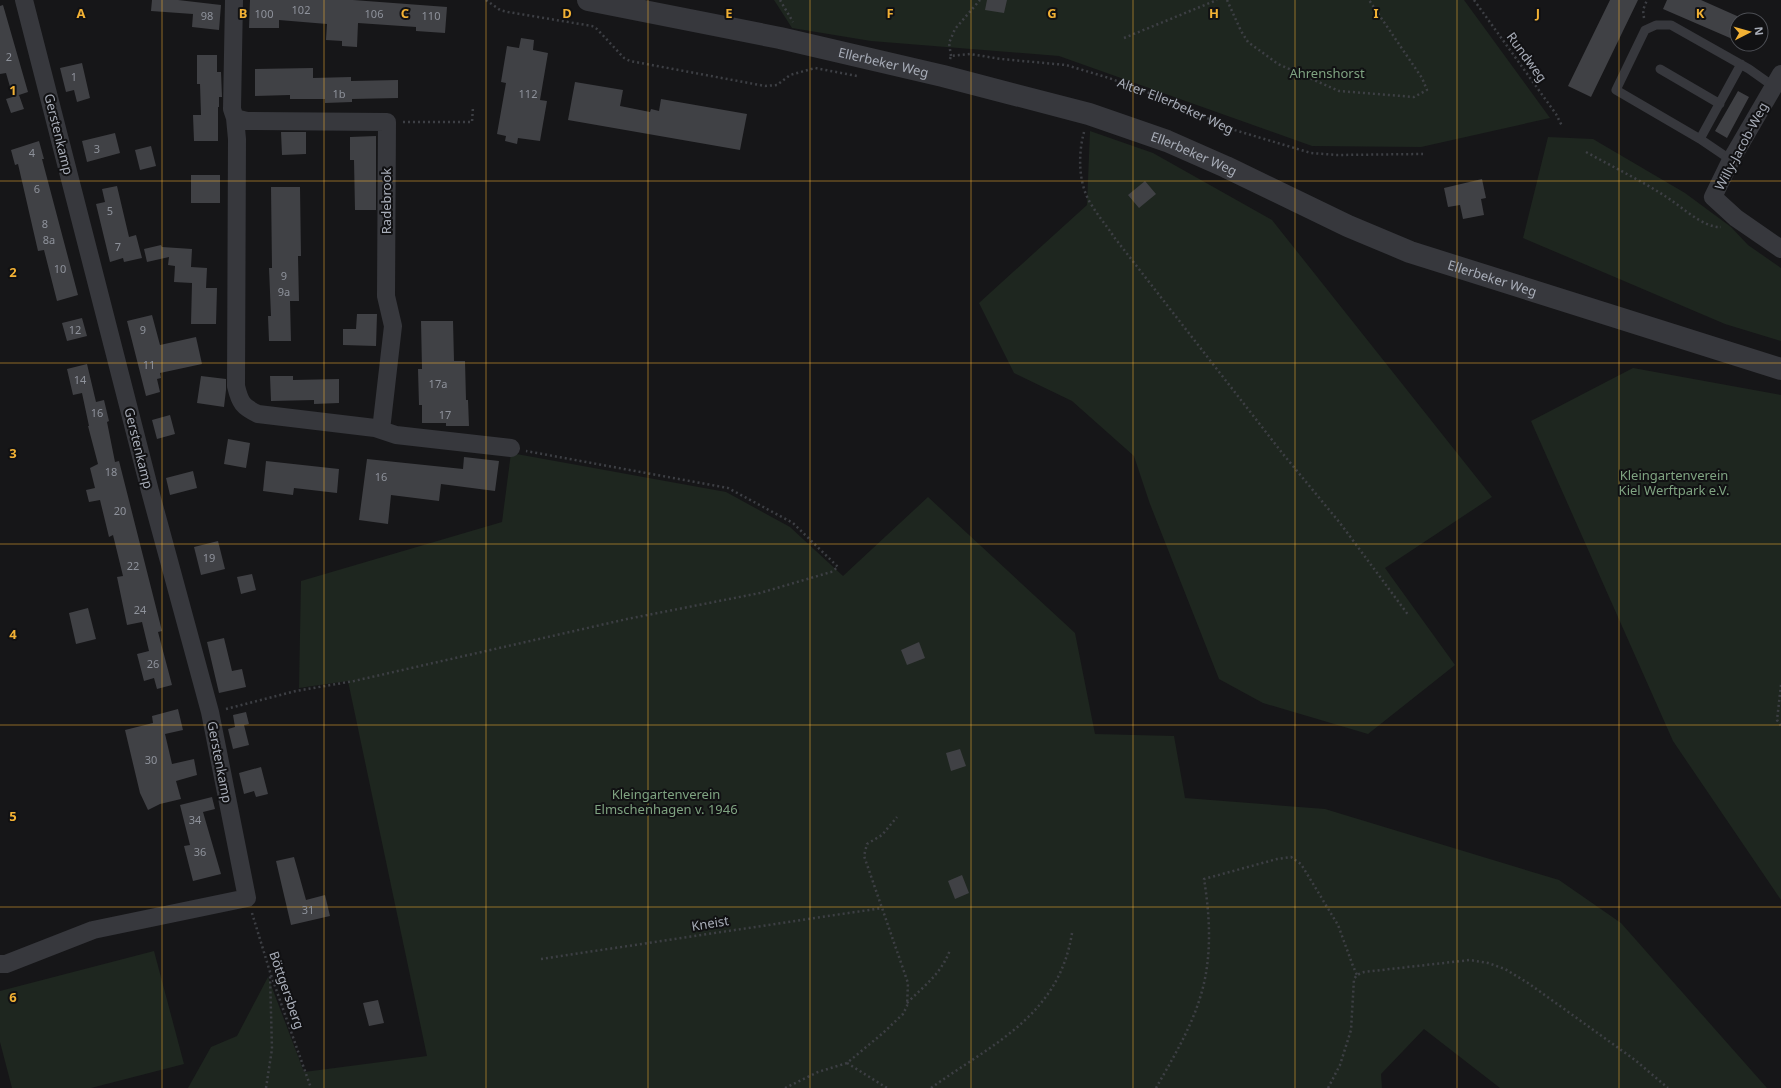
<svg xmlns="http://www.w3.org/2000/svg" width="1781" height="1088" font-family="'Noto Sans',sans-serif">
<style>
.green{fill:#1e261f}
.building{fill:#404145}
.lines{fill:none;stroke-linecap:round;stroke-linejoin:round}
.path{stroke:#3d3f44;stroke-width:2.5;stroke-dasharray:2 3;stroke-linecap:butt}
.service{stroke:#37383d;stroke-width:9}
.minor{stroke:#37383d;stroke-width:18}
.tertiary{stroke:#37383d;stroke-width:22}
.grid{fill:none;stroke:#f2b134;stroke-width:1;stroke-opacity:0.55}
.labels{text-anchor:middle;stroke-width:4;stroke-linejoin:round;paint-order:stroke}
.number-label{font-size:11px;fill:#8e929b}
.street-label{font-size:13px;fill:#a8adb8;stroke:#111113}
.park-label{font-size:13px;fill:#7fa381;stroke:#111113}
.grid-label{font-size:13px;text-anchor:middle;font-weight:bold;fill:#f2b134;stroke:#111113;stroke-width:4;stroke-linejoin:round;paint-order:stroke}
</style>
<rect width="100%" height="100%" fill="#161618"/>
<path class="green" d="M774,0H1464L1550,118L1421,147L1312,146L1059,56L871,41L792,28Z
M1090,131L1153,153L1272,220L1492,497L1385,568L1455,665L1368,734L1263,703L1219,679L1150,504L1134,456L1072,401L1014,373L979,303L1087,205Z
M1548,137L1593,139L1685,193L1731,227L1748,245L1781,268V341L1725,324L1523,238Z
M1633,368L1781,395V900L1673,741L1531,421Z
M511,453L726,492L790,527L843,576L928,497L1075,633L1095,734L1174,736L1185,798L1325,809L1559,880L1621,923L1767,1088H1500L1424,1029L1381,1074L1382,1088H188L211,1047L237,1036L268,977L304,1072L427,1056L348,681L299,688L301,581L502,522Z
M154,951L184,1064L91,1088H12L0,1042V991Z"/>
<path class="building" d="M152,0H178L221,5L219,30L192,27L193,14L151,11Z
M250,0H353L447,7L445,33L416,31V27L358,23L357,47L342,46V41L326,40L327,24L279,20V28H249Z
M987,0H1007L1004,13L985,10Z
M1610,0H1638L1591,97L1568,86Z
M1667,0H1701L1737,16V41L1663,9Z
M3,5L28,92L13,97L6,73L0,74V6Z
M521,38L534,40L533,50L548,53L540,100L547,101L540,141L518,138L517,144L505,141L506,136L497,134L506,83L501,82L507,46L519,48Z
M197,55H217V72H221L222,97H219V107H218V141H194L193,115H201L200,84H197Z
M82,63L90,98L77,102L74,90L66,92L60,68Z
M313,68V78L351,77V81L398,80V98L352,99V102L325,103V99H290V95L255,96V69Z
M575,82L623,90L620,106L650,112L651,109L659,111L661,99L747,114L740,150L568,120Z
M1738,91L1749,97L1727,138L1715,131Z
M19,95L24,109L11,113L6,99Z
M281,132H306V154L282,155Z
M115,133L120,153L87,162L82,141Z
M376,136V210H355L354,160H350V137Z
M39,141L44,159H42L78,295L57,301L44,250L38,251L18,164L15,165L11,150Z
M151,146L156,166L140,170L135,150Z
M191,175H220V203H191Z
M1482,179L1486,198L1481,199L1484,215L1463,219L1460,205L1448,207L1444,188Z
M1145,181L1156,194L1139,208L1128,195Z
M117,186L129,237L136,235L142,258L124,262L123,258L110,262L96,204L105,202L102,189Z
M271,187H300L301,256H298L299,301H290L291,341H269L268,316H271L269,268H272Z
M161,245L162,247L192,249L191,267L207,268L206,288H217L216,324H191L192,283L174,282L175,266L168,265L169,257L147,262L144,249Z
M357,314H377L376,346L343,345V329H356Z
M152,315L160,345L196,337L202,364L160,373L161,378L157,379L160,392L146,396L127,321Z
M82,318L87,336L67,341L62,323Z
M421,321H453L454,361H465L466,400H468L469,426H446V423H422V405H419L418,369H422Z
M87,364L96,402L104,400L109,421L107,422L115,462L119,461L162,631L158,632L172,685L157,689L154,678L144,681L137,654L149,651L142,622L127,625L117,577L123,576L113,535L109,537L100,500L89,502L86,490L95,488L90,468L98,464L88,426H89L82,393L73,395L67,369Z
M201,376L226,379V390L224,407L197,403Z
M270,376H293V380L339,379V403L314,404V400L271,401Z
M170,415L175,434L157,439L152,420Z
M228,439L250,443L246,468L224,464Z
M464,457L499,461L495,491L441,484L439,501L391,495L388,524L359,520L367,459L463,469Z
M266,461L339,469L337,493L294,488L293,495L263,491Z
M193,471L197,488L170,495L166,478Z
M218,541L225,569L201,575L194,547Z
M252,574L256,590L241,594L237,577Z
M88,608L96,639L76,644L69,613Z
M224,638L232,671L242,669L246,687L219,693L207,642Z
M919,642L925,658L907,665L901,650Z
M178,709L183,730L165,734L172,764L194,759L197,775L176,781L181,799L160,804L148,810L140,793L125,730L153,723L152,716Z
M246,712L249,724L244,725L249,745L233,749L228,729L235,727L233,715Z
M960,749L966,766L951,771L946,753Z
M261,767L268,794L256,797L254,791L244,794L239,773Z
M212,797L215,809L203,812L221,874L193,881L184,846L190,845L180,805Z
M294,857L306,900L325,895L330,916L291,925L276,861Z
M962,875L969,893L955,899L948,881Z
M378,1000L384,1023L369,1026L363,1003Z"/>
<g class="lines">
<g class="path">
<path d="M486,0L500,10L508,12L592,26L597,29L624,58L630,61L765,86L777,85L790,75L815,68L857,76"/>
<path d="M780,0L793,22"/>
<path d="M1227,0L1241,31L1248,42L1278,64L1339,91L1414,97L1427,90L1422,78L1369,0"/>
<path d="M1474,0L1556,114L1562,126"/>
<path d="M1644,18L1643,10L1647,0"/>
<path d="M1124,38L1217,0"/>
<path d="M951,56L949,43L955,29L980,0"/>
<path id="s1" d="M950,59L951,56L970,54L1001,59L1066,65L1109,78L1168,100L1231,129L1311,153L1337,155L1423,154"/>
<path d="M403,122H472L473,107"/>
<path d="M1084,132C1078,154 1078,184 1091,204C1098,216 1107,226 1114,237L1283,454L1340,523L1409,616"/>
<path d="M1586,152C1613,167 1640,180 1665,196C1681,206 1703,228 1721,227"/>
<path d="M1781,685L1777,720L1781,726"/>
<path d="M226,709L296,691L354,681L627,619L760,593L831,572L838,567L793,523L728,488L526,451"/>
<path d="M252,913L270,972L311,1088"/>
<path d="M541,959L882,908"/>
<path d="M907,1003C925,985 941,974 950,950"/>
<path d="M847,1063L887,1088"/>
<path d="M266,1088L272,1049L270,975"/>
<path d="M785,1088L818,1072L847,1063L883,1033L903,1014L907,1006L908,983L864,856L867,844L882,835L897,817"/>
<path d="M931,1088C992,1044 1059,1016 1072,933"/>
<path d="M1156,1088C1173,1058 1193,1025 1202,991C1212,955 1210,916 1204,879L1277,859L1291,857L1301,864L1338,925L1353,966L1357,975"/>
<path d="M1328,1088L1340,1065L1351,1030L1354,979L1357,975L1364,972L1470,960L1488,963L1505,969L1528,983L1592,1029L1635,1060L1668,1088"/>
</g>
<path class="service" d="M1660,69L1720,104
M1700,139L1741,64
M1731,160L1700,139L1616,90L1645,30L1656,25H1671L1749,69L1773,86"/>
<path class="minor" d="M234,0L232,109L235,118L237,139L236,386C240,403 243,407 258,414L375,428L396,435L511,448
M1781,74L1731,160L1713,197L1736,218L1781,249
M235,118L247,121L387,122L386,296L393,326L381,430
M0,964H6L93,930L247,898L210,712L150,491L24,0"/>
<path class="tertiary" id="s2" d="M588,0L780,38L943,76L1089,114L1167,141L1226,167L1348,226L1410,252L1781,369"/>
</g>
<path class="grid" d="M162,0V1088M324,0V1088M486,0V1088M648,0V1088M810,0V1088M971,0V1088M1133,0V1088M1295,0V1088M1457,0V1088M1619,0V1088M0,181H1781M0,363H1781M0,544H1781M0,725H1781M0,907H1781"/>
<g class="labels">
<g class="number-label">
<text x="301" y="14">102</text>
<text x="264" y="18">100</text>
<text x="374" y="18">106</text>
<text x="207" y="20">98</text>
<text x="431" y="20">110</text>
<text x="9" y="61">2</text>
<text x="74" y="81">1</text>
<text x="339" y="98">1b</text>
<text x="528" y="98">112</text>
<text x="97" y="153">3</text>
<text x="32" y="157">4</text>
<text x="37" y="193">6</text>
<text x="110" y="215">5</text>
<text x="45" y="228">8</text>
<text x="49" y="244">8a</text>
<text x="118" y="251">7</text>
<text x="60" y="273">10</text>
<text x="284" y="280">9</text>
<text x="284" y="296">9a</text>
<text x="75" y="334">12</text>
<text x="143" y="334">9</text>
<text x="149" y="369">11</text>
<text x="80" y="384">14</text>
<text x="438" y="388">17a</text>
<text x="97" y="417">16</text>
<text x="445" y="419">17</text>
<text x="111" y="476">18</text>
<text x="381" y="481">16</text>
<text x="120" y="515">20</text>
<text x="209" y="562">19</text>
<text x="133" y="570">22</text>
<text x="140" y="614">24</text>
<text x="153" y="668">26</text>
<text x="151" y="764">30</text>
<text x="195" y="824">34</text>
<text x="200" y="856">36</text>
<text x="308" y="914">31</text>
</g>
<g class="street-label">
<text transform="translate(1527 57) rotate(54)" y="5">Rundweg</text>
<text dy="5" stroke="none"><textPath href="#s2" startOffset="302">Ellerbeker Weg</textPath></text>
<text dy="5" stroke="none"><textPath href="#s1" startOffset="236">Alter Ellerbeker Weg</textPath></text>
<text transform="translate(59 134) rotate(76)" y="5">Gerstenkamp</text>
<text transform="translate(1741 146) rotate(-62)" y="5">Willy-Jacob-Weg</text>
<text dy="5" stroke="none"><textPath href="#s2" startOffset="626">Ellerbeker Weg</textPath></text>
<text transform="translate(386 201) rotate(-90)" y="5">Radebrook</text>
<text dy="5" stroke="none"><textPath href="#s2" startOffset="950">Ellerbeker Weg</textPath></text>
<text transform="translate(139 448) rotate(76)" y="5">Gerstenkamp</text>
<text transform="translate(220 762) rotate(79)" y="5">Gerstenkamp</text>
<text transform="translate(710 923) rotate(-9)" y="5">Kneist</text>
<text transform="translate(287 990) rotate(71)" y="5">Böttgersberg</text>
</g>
<g class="park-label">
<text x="1327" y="78">Ahrenshorst</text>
<text x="1674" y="480">Kleingartenverein<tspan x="1674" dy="15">Kiel Werftpark e.V.</tspan></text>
<text x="666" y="799">Kleingartenverein<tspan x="666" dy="15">Elmschenhagen v. 1946</tspan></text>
</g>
</g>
<g class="grid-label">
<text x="81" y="18">A</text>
<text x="243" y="18">B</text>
<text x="405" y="18">C</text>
<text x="567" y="18">D</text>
<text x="729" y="18">E</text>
<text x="890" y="18">F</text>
<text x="1052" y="18">G</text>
<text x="1214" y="18">H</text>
<text x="1376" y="18">I</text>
<text x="1538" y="18">J</text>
<text x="1700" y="18">K</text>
<text x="13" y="95">1</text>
<text x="13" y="277">2</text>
<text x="13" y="458">3</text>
<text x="13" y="639">4</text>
<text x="13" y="821">5</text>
<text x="13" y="1002">6</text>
</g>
<g transform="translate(1749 32) rotate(84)"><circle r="19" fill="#111113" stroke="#4d4f55"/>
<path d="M0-3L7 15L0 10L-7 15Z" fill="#f2b134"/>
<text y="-6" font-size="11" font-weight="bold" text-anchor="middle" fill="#a8adb8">N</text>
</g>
</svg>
